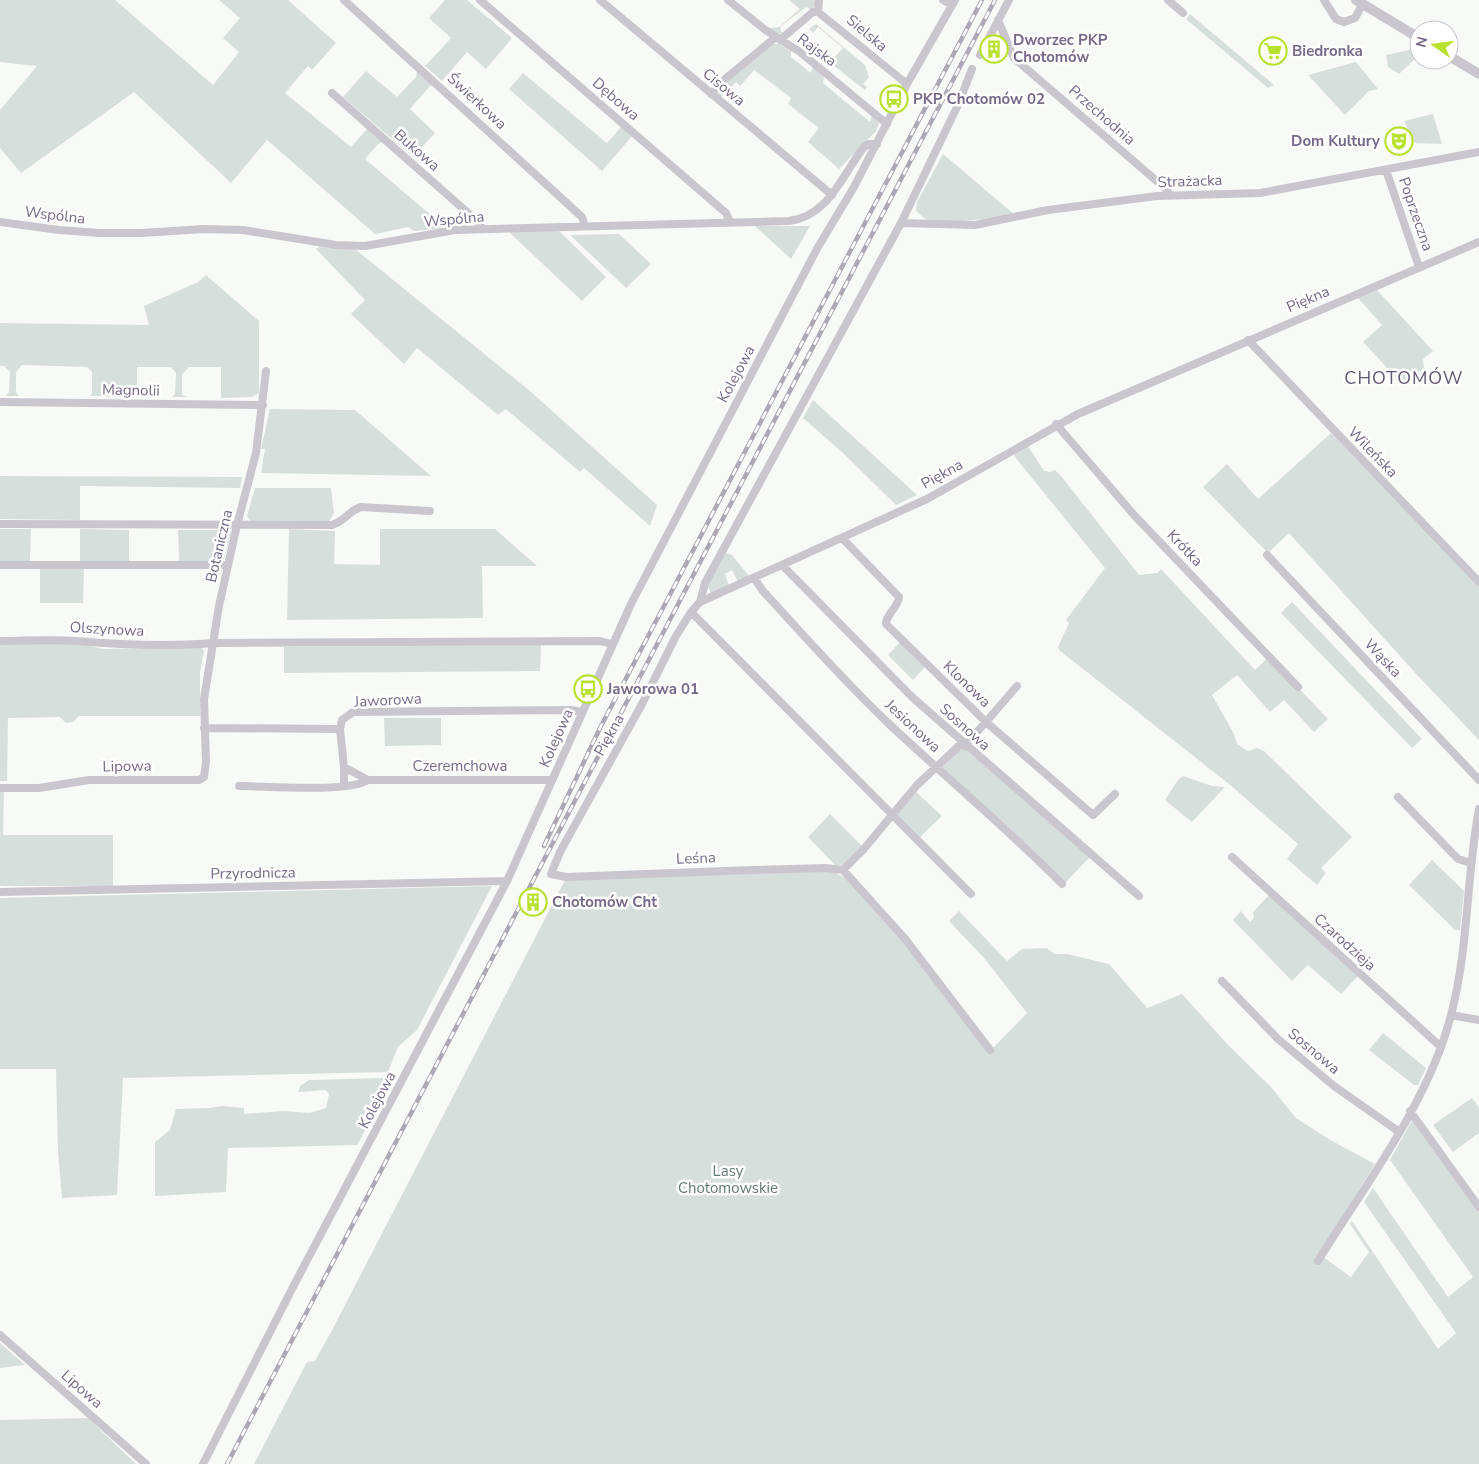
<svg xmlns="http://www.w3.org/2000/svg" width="1479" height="1464" font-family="'Nunito Sans',sans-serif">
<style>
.green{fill:#d7dfdc}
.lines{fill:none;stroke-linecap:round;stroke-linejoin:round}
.minor{stroke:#c9c6cd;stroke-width:8}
.tertiary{stroke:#c9c6cd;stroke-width:10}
.rail-casing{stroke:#ada8b4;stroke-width:4.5}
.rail{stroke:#fff;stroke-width:2.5;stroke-dasharray:8;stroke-linecap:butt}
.labels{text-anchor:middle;stroke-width:5;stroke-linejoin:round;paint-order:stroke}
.street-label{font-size:15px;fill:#776988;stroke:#fff}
.poi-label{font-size:15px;font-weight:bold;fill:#776988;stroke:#fff;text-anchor:start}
.park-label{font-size:15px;fill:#647a76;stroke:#fff}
.quarter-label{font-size:18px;letter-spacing:1px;fill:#61576e;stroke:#fff}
</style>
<rect width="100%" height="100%" fill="#f8faf8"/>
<path class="green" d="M0,0H115L213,85L239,52L223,38L240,18L219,0H288L336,43L312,70L308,66L285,93L351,147L367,129L382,142L379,143L365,159L439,222L463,220L466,226L414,231L408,227L375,234L267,140L231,183L134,92L21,173L0,148V110L37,66L0,62Z
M445,0H467L512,38L486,69L467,52L442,81L424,65L427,64L451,38L429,18Z
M789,0H817L815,6L811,10L806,7L780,27L782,33L777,34L769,28L779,27L800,9Z
M1190,14L1274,85L1268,88L1186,19Z
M816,24L865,65L869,77L863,84L867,87L865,90L798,38L805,33L810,37L807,40L836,65L837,63L833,59L843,48L818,27L813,33L809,29Z
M773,44H779L791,51V57L811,73L813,67L824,76L823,83L870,122L872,116L879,123L876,131L839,169L808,142L819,128L788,104L791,98L754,70L740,86L736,82L719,99L717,91L734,73L737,74Z
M1418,48L1419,55L1399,74L1388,67L1386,55Z
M1356,62L1378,89L1369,91L1345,115L1308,75Z
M366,71L397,97L416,77L417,71L434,86H430L410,109L435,133L413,157L343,97Z
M523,73L607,143L622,126L633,135L602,171L509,89Z
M1433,114L1442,144L1415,143L1404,121Z
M943,154L1015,215C991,217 951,225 929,220C924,219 920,214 916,211L917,202Z
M755,226H810L791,259Z
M558,230L606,277L582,301L509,232Z
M619,234L651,264L626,288L570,235Z
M319,247L355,249L530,391L657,505L650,526L584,468L580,472L506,409L498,415L417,348L404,364L351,314L365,300L316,249Z
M206,275L259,321V393L252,397L221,398V367H189L182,374V395L187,397H172L175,394L176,373L171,367H137V397L90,396L92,393V372L87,367L22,365L16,372V392L19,396H6L9,392L10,372L4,366H0V323L149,325L144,306L198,282Z
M1377,290L1433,351L1423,359L1424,367L1405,387L1363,342L1382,325L1358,298Z
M813,400L917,495L896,505L844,454L803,418Z
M270,409L355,410L431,476L261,473L265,449H261Z
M1331,433L1479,586V740L1419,677L1289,533L1268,553L1203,487L1227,464L1258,499Z
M1028,446L1044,471L1050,472L1055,470L1061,476L1139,575L1157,573L1161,569L1255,670L1269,657L1328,719L1314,732L1284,700L1270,712L1237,675L1212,695L1234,734L1237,744L1248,751L1257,748L1264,751L1352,837L1321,868L1326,873L1317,885L1287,859L1298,844L1229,784L1059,650L1058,647L1069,623L1066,620L1105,568L1015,457L1014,454Z
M0,476L242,477L240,488L80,486V520L0,519Z
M255,488H331L334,514L329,521H250L247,516Z
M0,529H31L30,561H0Z
M80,529L129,530V562H80Z
M289,529L335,531L334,564L380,565V529H495L537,566H482L483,618L287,620Z
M178,530H228L231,533L223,562H179Z
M726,553L732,555L749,576L738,582L732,570L725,574L729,586L711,594L707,584Z
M40,569H84L83,603H40Z
M1292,602L1422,739L1412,748L1281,613Z
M901,641L926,666L913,680L888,655Z
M0,644H81L103,649L201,647L204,651L200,672V716H79L73,722L66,723L60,717L8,718L7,781H0Z
M541,645L540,671L284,673V647Z
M384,718H441V745L385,746Z
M962,746L1090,857L1064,884L941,770V766Z
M1183,776L1212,786L1225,787L1192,822L1165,800L1178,780Z
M0,791H4L3,835H113V886H0Z
M915,791L942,816L920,837L898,815V811Z
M830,814L863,847L845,865H835L808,837Z
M1432,860L1464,891L1460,930H1455L1409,885Z
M822,871L836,873L845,878L909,949L989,1052L1027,1013L984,958L949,921L959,911L1007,961L1022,949L1047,948L1054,954H1067L1109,964L1147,1008L1182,994L1229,1046L1271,1087L1296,1118L1332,1141L1375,1164L1319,1254L1351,1277L1369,1252L1350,1224L1352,1221L1438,1349L1456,1333L1364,1202L1373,1188L1448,1297L1473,1277L1390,1160L1412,1120L1479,1213V1464H254L307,1362L315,1361L331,1332L565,880Z
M492,886L417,1030L398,1047L388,1072L123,1078L117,1195L62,1198L58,1152L56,1069H0V898Z
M1270,894L1358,976L1341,994L1308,965L1292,981L1233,920L1241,911L1250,922L1254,918L1253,912Z
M1383,1033L1426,1068L1418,1085H1414L1369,1050Z
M384,1078L369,1108L374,1114L357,1145L228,1148L226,1192L155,1196V1142L170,1130L176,1109L209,1108L222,1106L244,1108V1114L283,1111L310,1113L326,1108L329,1094L326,1090L298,1092L300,1086L309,1080Z
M1472,1098L1479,1108V1133L1453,1152L1433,1125Z
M0,1343L25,1365L0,1368Z
M88,1418L136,1464H0V1420Z"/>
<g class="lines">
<path class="minor" d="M344,0L582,217L585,226
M480,0L726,213L730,222
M600,0L832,195
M728,0L764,29L800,52L887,124
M943,0L952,5
M1168,0L1183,13
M1324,0L1336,19L1344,22L1355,18L1362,5
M818,12L907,84
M818,12L819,0
M998,20L1014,58L1166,189L1170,195
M780,40L813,12H818
M980,55L1009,0
M332,93L476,220L483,229
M711,94L725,79L776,37
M1386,170L1419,267
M0,222L59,230L99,233H141L204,229L243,230L336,245L365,246L455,230L789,221C829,216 842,175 864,147L869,144H877
M901,223L975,225L1048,210L1157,196L1260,193L1479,152
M1248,340L1479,582
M0,402L263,405
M1056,424L1134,515L1298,687
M0,524L332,525C347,520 349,510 361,507L430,511
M842,538L899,597C898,608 886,614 886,624L986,722L1093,815L1115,794
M1267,555L1479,780
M0,565H228
M783,566L912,697L1139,896
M754,578L763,591C803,635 843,680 886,721C944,776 1006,827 1062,884
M700,602L705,583L901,223L958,105L972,69
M691,612L971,894
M0,641C25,641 51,639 76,641C123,645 166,647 213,643L600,641L611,644
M204,728L340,729L342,720L353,712L571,710L582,712
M340,729L344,767L368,780
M965,746L1017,686
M344,767V786
M239,786C265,786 349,793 368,780H552
M0,788H39L89,780H199L204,777L206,762L204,699L219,606L237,525L256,453L266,371
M1398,797L1458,859L1471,863
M1232,857L1441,1047
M843,870L863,850L917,785L962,743
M0,892L507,881
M1222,981L1278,1039L1334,1086L1398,1131
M1451,1015L1479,1020
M990,1050L906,940L843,870L825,868L752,870L566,877L551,874L560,852L642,704L676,636L691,612L700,602L927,499L1078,414L1479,242
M1410,1111L1479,1207
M1318,1261C1365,1185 1429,1102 1451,1015C1469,947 1466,877 1479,809
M0,1335L146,1464
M203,1464L294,1285L507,881L631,604L818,247L854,187L907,84L955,0"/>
<path class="tertiary" d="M1356,0L1419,38
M1449,56L1479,74"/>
<g class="rail-casing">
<path id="rail" d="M544,846L601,726L982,0
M227,1464L995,0"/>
</g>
<use href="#rail" class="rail"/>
</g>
<defs>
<g id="building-ring" transform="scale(1.4375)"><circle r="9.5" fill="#fff" stroke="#b9e130" stroke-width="1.5"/><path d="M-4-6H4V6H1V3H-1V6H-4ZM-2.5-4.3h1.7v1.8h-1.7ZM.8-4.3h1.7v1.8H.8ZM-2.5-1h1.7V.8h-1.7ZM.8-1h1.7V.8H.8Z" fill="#b9e130"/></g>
<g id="supermarket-ring" transform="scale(1.4375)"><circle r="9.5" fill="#fff" stroke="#b9e130" stroke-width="1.5"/><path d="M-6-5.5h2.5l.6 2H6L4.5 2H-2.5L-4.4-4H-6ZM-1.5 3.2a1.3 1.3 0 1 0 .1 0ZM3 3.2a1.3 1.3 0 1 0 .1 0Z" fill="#b9e130"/></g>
<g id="bus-ring" transform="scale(1.4375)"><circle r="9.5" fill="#fff" stroke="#b9e130" stroke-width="1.5"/><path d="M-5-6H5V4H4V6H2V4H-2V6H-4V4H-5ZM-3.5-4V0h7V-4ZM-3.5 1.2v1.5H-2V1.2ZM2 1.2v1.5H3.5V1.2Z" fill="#b9e130"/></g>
<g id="theatre-ring" transform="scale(1.4375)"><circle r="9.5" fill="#fff" stroke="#b9e130" stroke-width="1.5"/><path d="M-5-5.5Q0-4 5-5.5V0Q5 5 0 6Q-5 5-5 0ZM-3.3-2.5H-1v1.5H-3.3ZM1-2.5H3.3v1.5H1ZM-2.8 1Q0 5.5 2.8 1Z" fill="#b9e130"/></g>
</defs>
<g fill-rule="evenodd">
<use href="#building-ring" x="994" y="49"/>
<use href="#supermarket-ring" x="1273" y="51"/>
<use href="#bus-ring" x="894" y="99"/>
<use href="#theatre-ring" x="1399" y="141"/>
<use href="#bus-ring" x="588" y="689"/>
<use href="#building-ring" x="533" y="902"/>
</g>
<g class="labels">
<g class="street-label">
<text transform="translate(867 33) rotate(40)" y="5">Sielska</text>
<text transform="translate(817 50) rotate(36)" y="5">Rajska</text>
<text transform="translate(724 87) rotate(40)" y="5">Cisowa</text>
<text transform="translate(616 99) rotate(41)" y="5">Dębowa</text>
<text transform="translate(477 101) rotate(43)" y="5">Świerkowa</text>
<text transform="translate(1102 115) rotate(41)" y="5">Przechodnia</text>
<text transform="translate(417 150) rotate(41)" y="5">Bukowa</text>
<text transform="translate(1190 181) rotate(-2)" y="5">Strażacka</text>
<text transform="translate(1416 214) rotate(71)" y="5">Poprzeczna</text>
<text transform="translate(55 215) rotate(7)" y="5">Wspólna</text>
<text transform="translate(454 219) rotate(-5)" y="5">Wspólna</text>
<text transform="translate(1308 299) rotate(-23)" y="5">Piękna</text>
<text transform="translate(736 374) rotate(-62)" y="5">Kolejowa</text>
<text transform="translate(131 390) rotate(1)" y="5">Magnolii</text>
<text transform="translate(1373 452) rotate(46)" y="5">Wileńska</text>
<text transform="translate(942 474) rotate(-29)" y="5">Piękna</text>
<text transform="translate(219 546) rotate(-77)" y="5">Botaniczna</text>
<text transform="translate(1185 548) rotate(46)" y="5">Krótka</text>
<text transform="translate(107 629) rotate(3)" y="5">Olszynowa</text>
<text transform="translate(1383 658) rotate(47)" y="5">Wąska</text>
<text transform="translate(967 684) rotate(44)" y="5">Klonowa</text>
<text transform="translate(388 700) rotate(-3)" y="5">Jaworowa</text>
<text transform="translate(913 726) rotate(43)" y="5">Jesionowa</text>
<text transform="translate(965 727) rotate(42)" y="5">Sosnowa</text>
<text transform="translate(609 735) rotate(-61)" y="5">Piękna</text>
<text transform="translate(556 738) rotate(-66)" y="5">Kolejowa</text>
<text transform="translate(127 766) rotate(-1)" y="5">Lipowa</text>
<text x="460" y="771">Czeremchowa</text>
<text transform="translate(696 858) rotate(-2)" y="5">Leśna</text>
<text transform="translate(253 873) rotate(-1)" y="5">Przyrodnicza</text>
<text transform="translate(1345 942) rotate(42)" y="5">Czarodzieja</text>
<text transform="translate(1314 1051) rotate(40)" y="5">Sosnowa</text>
<text transform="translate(377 1100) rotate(-62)" y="5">Kolejowa</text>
<text transform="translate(82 1389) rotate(41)" y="5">Lipowa</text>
</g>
<g class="poi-label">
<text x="1013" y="45">Dworzec PKP<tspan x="1013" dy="17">Chotomów</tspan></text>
<text x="1292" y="56">Biedronka</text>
<text x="913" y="104">PKP Chotomów 02</text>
<text x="1380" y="146" text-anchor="end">Dom Kultury</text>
<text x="607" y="694">Jaworowa 01</text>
<text x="552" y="907">Chotomów Cht</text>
</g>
<g class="park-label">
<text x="728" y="1176">Lasy<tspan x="728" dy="17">Chotomowskie</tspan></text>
</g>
<g class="quarter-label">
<text x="1404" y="384">CHOTOMÓW</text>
</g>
</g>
<g transform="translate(1434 45) rotate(284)"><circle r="24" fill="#ffffff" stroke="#c9c3cf"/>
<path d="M0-4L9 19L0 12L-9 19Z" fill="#b9e130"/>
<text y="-8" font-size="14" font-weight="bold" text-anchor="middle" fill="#776988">N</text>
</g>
</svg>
